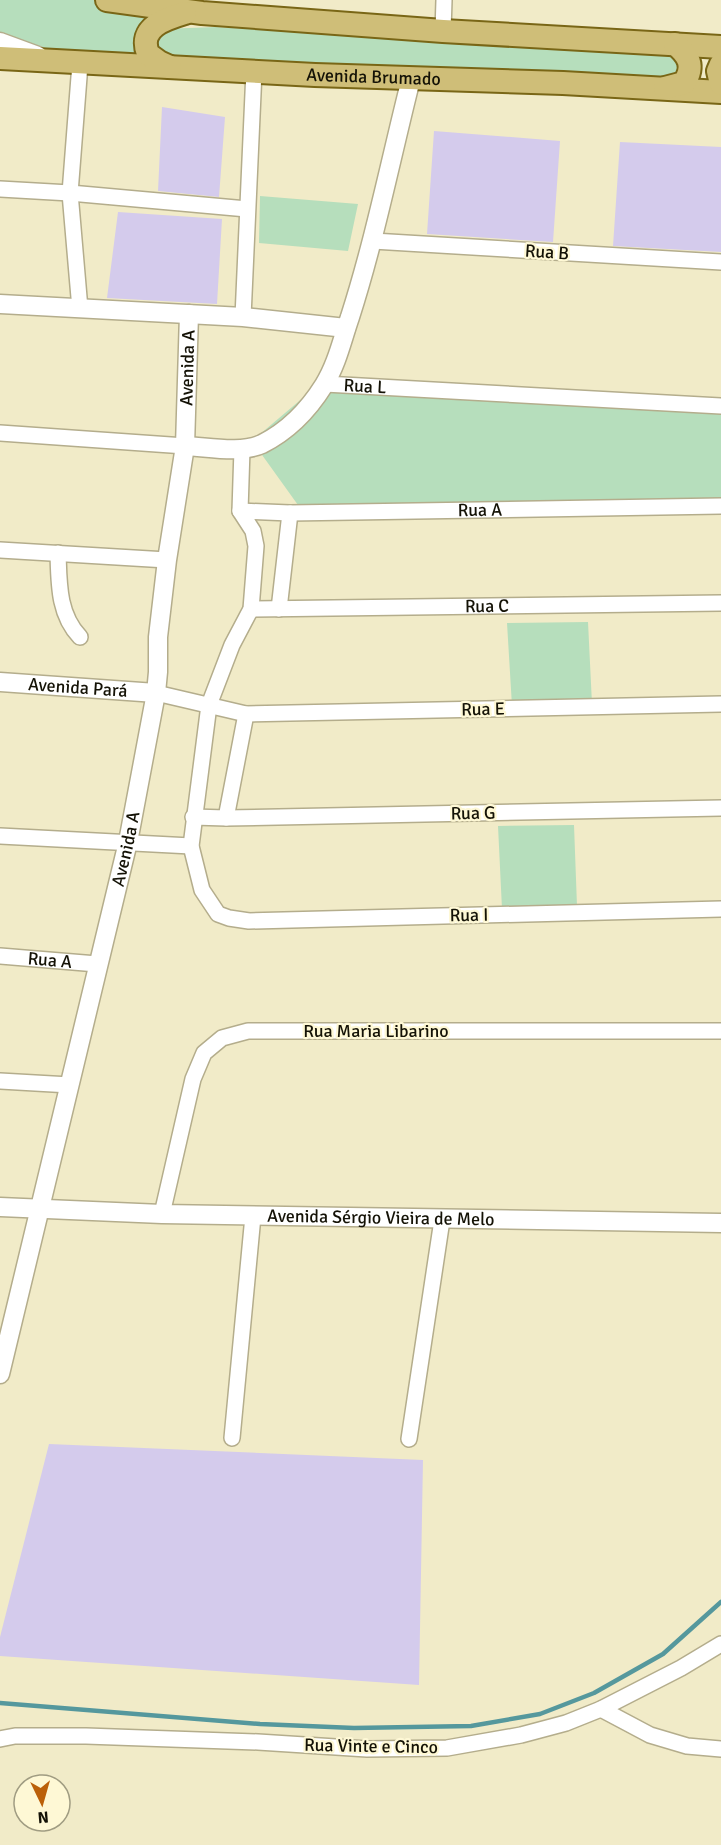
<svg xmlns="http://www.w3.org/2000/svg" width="721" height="1845" font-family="Signika,sans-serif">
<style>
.green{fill:#b6debc}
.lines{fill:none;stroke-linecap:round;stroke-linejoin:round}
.stream{stroke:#55989d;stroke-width:4.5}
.building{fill:#d4cbec}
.minor-casing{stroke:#b4ad8c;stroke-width:18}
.tertiary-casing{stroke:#b4ad8c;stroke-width:21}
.primary-casing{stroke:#796616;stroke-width:26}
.minor{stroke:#fff;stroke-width:15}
.tertiary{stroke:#fff;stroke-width:18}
.primary{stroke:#cfbe78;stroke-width:22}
.labels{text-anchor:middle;stroke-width:4.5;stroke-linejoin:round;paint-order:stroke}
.street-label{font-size:18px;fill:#141206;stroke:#fef8d5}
</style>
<rect width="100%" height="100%" fill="#f1ebc8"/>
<path class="green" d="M0,0H107L170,10L143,54L96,60L0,40Z
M216,27L670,53L683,67L673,80L239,64L159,54L156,36L161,29Z
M260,196L358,204L348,251L259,243Z
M311,391L721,409V500L303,512L252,441Z
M588,622L592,704L512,706L507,623Z
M574,825L577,906L502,909L498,826Z"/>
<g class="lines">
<path class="stream" d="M0,1703L260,1724L354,1728L471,1726L540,1714L594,1693L663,1654L721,1602"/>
</g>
<path class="building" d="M162,107L225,117L219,197L158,191Z
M434,131L560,141L553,242L427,234Z
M620,142L721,147V252L613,246Z
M118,212L222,219L217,304L107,298Z
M49,1444L423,1460L419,1685L0,1656V1637Z"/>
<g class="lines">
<g class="minor-casing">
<g id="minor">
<path d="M443,31L444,0"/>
<path d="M0,189L70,193L247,209"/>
<path d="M373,241L721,262"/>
<path d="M80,309L70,193L80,64"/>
<path d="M243,317L254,71"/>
<path id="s1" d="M325,384L721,406"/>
<path d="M0,433L185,446"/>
<path d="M242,449L240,511L253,531L256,546L251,609L232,645L209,705L191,846L202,890L218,914L229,918L249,921L721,909"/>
<path id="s2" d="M240,511L290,513L721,506"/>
<path d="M0,550L167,560"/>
<path d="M58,553C59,583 58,614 80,637"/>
<path id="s3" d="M251,609L721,603"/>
<path d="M279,609L290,513"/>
<path d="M156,693L246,714L721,704"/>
<path d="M193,817L226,818L721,808"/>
<path d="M226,818L246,714"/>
<path d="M0,836L191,846"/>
<path id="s4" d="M0,956L97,964"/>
<path d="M0,1081L70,1085"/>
<path d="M162,1214L193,1079L204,1053L222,1038L248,1031H721"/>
<path d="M232,1438L253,1216"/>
<path d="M409,1439L442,1220"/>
<path d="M601,1709L650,1735L687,1746L721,1749"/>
<path d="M0,1739L15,1736H86L258,1742L367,1749L447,1748L521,1735L566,1723L601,1709L681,1668L721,1644"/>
</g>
</g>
<g class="tertiary-casing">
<g id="tertiary">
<path d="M0,42L38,56"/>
<path d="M0,304L243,317L346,328"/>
<path d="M185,446C209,447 240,454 262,444C288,431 309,409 324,385C337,364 342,340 350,317C375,239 391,158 411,79"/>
<path id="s5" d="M0,682L156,693"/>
<path id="s6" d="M0,1207L162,1214L721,1223"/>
<path id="s7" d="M0,1374L128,842L156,693L158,672V637L167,560L185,446L189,314"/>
</g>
</g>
<g class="primary-casing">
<g id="primary">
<path d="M107,0L202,13L443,31L721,47"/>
<path id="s8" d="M0,58L315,75L563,83L721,92"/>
<path d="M721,64L718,71L721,84"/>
<path d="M170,67L159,62L148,54C138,27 165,19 185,13"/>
<path d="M665,88L684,83C695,66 689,56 675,44"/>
</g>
</g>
<use href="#minor" class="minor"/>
<use href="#tertiary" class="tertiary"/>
<use href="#primary" class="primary"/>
</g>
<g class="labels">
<g class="street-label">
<text dy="6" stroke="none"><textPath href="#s8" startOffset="374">Avenida Brumado</textPath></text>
<text transform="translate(547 252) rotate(4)" y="6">Rua B</text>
<text dy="6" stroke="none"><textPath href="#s7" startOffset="1026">Avenida A</textPath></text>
<text dy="6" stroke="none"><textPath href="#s1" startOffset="40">Rua L</textPath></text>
<text dy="6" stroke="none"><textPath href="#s2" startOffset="240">Rua A</textPath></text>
<text dy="6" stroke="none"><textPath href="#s3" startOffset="236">Rua C</textPath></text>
<text dy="6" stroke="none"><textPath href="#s5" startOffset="78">Avenida Pará</textPath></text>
<text transform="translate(483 709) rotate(-1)" y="6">Rua E</text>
<text transform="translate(473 813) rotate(-1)" y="6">Rua G</text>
<text dy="6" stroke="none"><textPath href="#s7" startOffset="540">Avenida A</textPath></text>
<text transform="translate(469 915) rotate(-1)" y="6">Rua I</text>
<text dy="6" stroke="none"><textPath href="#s4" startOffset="50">Rua A</textPath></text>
<text x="376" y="1037">Rua Maria Libarino</text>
<text dy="6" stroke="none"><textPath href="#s6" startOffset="381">Avenida Sérgio Vieira de Melo</textPath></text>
<text transform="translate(371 1746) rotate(1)" y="6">Rua Vinte e Cinco</text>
</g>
</g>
<g transform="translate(42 1803) rotate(175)"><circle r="28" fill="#fef8d5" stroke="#a09c82" stroke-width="1.5"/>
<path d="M0-4.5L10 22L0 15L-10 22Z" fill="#bb6009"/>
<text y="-9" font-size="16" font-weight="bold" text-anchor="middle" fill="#141206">N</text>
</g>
</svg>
